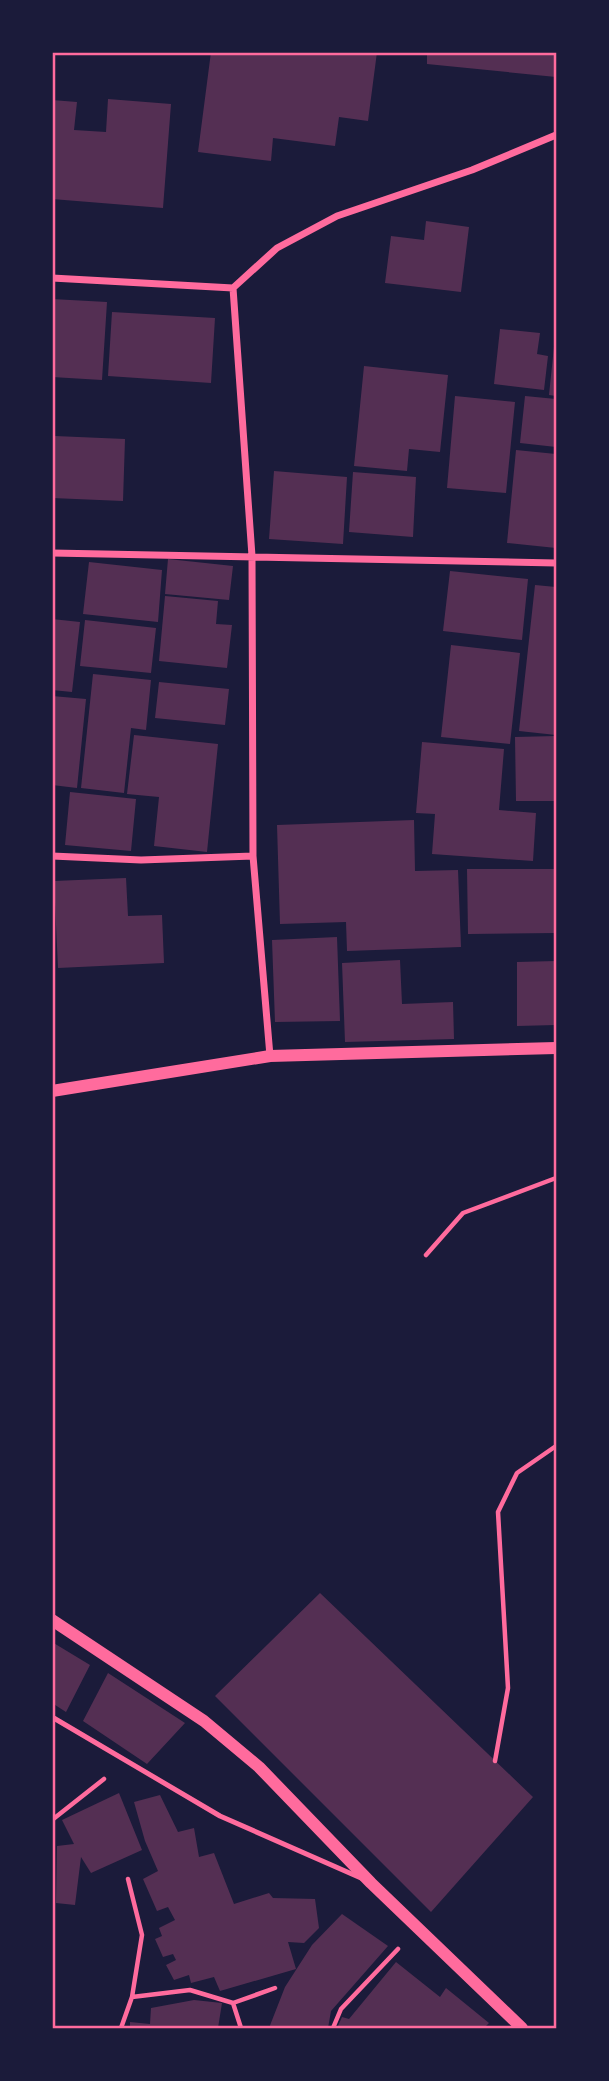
<svg xmlns="http://www.w3.org/2000/svg" width="609" height="2081" font-family="Poppins,sans-serif">
<style>
.building{fill:#542f53}
.lines{fill:none;stroke-linecap:round;stroke-linejoin:round}
.path{stroke:#ff6b9d;stroke-width:4.5}
.service{stroke:#ff6b9d;stroke-width:5}
.minor{stroke:#ff6b9d;stroke-width:7}
.tertiary{stroke:#ff6b9d;stroke-width:12}
.neatline{fill:none;stroke:#ff6b9d;stroke-width:2.5}
</style>
<rect width="100%" height="100%" fill="#1b1b3a"/>
<path class="building" d="M211,52H377L368,121L339,117L335,146L273,138L271,161L198,152Z
M427,52H556V77L427,64Z
M108,99L171,104L163,208L52,199V100L77,102L74,130L106,132Z
M426,221L469,227L461,292L385,283L391,236L424,240Z
M52,299L107,302L102,380L52,377Z
M112,312L215,318L211,383L108,376Z
M500,329L540,333L537,354L548,356L544,390L494,384Z
M555,337H556V396L549,395Z
M364,366L448,375L440,452L409,449L407,471L354,466Z
M455,396L515,402L506,493L447,488Z
M525,396L556,399V447L520,443Z
M55,436L125,439L123,501L52,498Z
M516,450L556,454V548L507,543Z
M274,471L347,477L343,544L269,539Z
M353,472L416,477L413,537L349,532Z
M168,559L233,566L229,600L165,594Z
M89,562L162,570L158,622L83,614Z
M450,571L528,579L522,640L443,631Z
M535,585L556,587V735L519,731Z
M165,596L218,601L216,624L232,625L227,668L159,661Z
M52,619L80,622L72,692L52,690Z
M85,620L156,628L151,673L80,666Z
M451,645L520,653L510,744L441,737Z
M93,674L151,680L146,730L131,728L124,793L81,788Z
M159,682L229,689L225,725L155,718Z
M52,696L86,699L77,788L52,785Z
M134,735L218,744L207,852L154,846L159,797L127,794Z
M556,736V801H516L515,737Z
M422,742L504,749L499,810L536,813L533,861L432,854L435,814L416,813Z
M70,792L136,799L131,851L65,845Z
M414,820L415,871L458,870L461,947L347,951L346,922L280,924L277,825Z
M467,869H556V933L468,934Z
M126,878L128,916L162,915L164,963L58,968L54,881Z
M337,937L340,1021L275,1022L272,940Z
M400,960L402,1004L453,1002L454,1039L345,1042L342,963Z
M556,961V1025L517,1026V962Z
M320,1593L533,1797L431,1912L215,1696Z
M52,1642L90,1665L66,1712L52,1703Z
M108,1673L185,1723L147,1764L83,1721Z
M119,1793L142,1850L91,1873L81,1857L75,1905L56,1903L57,1846L74,1844L62,1820Z
M160,1795L178,1832L194,1828L199,1857L214,1853L234,1904L269,1893L273,1898L315,1899L319,1928L304,1943L288,1942L296,1969L220,1991L214,1977L191,1983L189,1975L174,1980L166,1965L176,1960L173,1954L163,1957L155,1939L162,1936L159,1928L175,1920L168,1907L157,1911L143,1879L158,1871L145,1841L134,1802Z
M342,1914L388,1946L331,2011L328,2028H269L285,1987L312,1945Z
M396,1962L440,1997L446,1988L489,2023L484,2028H337L342,2017L349,2019Z
M194,2000L222,2003L218,2028H130V2022L150,2024L151,2008Z"/>
<g class="lines">
<path class="path" d="M426,1255L463,1213L556,1178
M495,1761L508,1688L498,1512L517,1473L556,1446
M52,1820L104,1779
M128,1879L142,1935L132,1997
M121,2028L132,1997L190,1990L233,2003
M241,2028L233,2003L275,1988
M333,2028L341,2009L398,1949"/>
<path class="service" d="M52,1717L220,1816L361,1878"/>
<path class="minor" d="M52,278L233,288
M52,553L556,563
M52,856L141,860L253,856
M270,1056L253,856L252,556L233,288L277,248L337,216L472,170L556,135"/>
<path class="tertiary" d="M52,1091L270,1056L556,1048
M52,1620L204,1721L259,1767L371,1883L522,2028"/>
</g>
<rect width="609" height="2081" fill="none" stroke="#1b1b3a" stroke-width="108"/>
<rect x="54" y="54" width="501" height="1973" class="neatline"/>
</svg>
